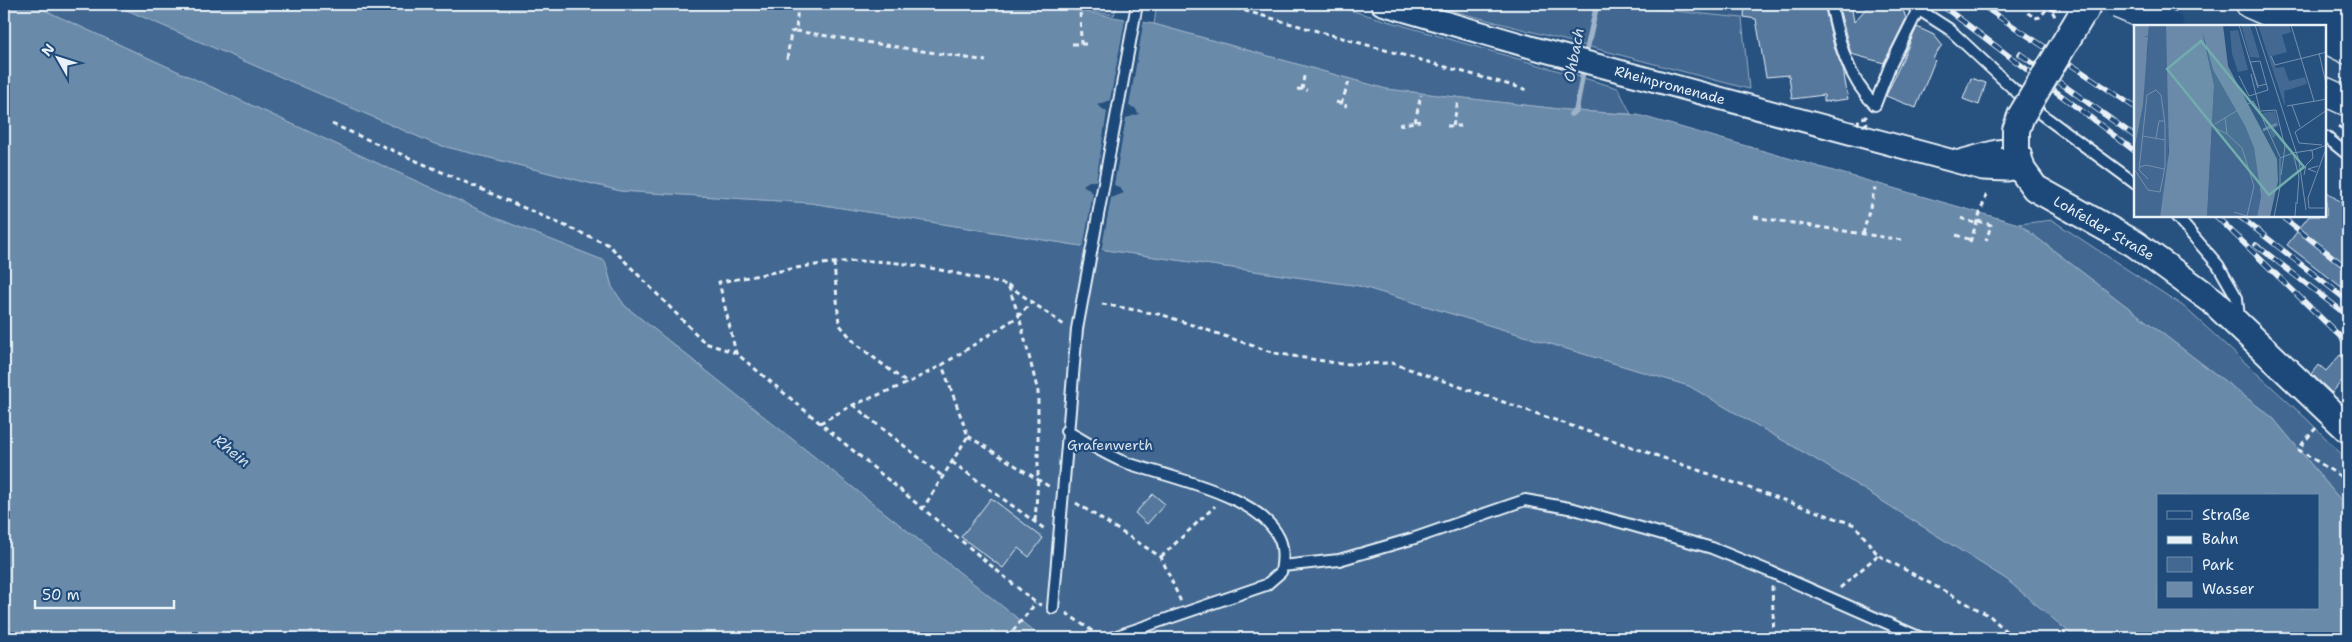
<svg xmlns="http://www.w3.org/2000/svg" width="2352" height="642" font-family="'Shantell Sans',sans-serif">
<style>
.built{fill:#355d88}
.green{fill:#436891;stroke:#96acc4}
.water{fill:#6b8aaa;stroke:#9db3c9;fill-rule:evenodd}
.pier{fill:#27517f}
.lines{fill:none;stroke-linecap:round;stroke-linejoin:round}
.stream{stroke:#9db3c9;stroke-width:5.5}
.building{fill:#57789d;stroke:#e8f1f8}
.service-casing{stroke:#e8f1f8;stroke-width:14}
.minor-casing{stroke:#e8f1f8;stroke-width:25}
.tertiary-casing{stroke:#e8f1f8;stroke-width:30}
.secondary-casing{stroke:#e8f1f8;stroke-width:31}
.trunk-casing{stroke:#e8f1f8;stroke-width:31}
.path{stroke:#e8f1f8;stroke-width:3;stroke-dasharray:5 4;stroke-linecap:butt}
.service{stroke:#1f4a7a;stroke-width:10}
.minor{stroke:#1f4a7a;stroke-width:21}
.tertiary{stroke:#1f4a7a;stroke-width:26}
.secondary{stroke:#1f4a7a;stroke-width:28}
.trunk{stroke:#1f4a7a;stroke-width:28}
.rail-casing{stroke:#e8f1f8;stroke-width:5.5}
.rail{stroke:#1f4a7a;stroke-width:4;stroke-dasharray:11;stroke-linecap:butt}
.tertiary-bridge-casing{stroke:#e8f1f8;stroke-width:30;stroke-linecap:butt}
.secondary-bridge-casing{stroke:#e8f1f8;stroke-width:31;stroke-linecap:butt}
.trunk-bridge-casing{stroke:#e8f1f8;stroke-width:31;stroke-linecap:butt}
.path-bridge{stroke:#e8f1f8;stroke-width:3;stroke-dasharray:5 4;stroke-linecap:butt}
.tertiary-bridge{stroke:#1f4a7a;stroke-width:26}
.secondary-bridge{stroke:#1f4a7a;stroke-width:28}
.trunk-bridge{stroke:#1f4a7a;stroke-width:28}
.labels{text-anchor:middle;stroke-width:4.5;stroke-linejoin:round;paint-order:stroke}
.street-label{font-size:14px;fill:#e8f1f8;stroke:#1f4a7a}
.park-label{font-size:14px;fill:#d8e3ee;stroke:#1f4a7a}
.water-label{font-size:15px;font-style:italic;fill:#d5e2ec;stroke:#1f4a7a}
.inset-river{fill:none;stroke:#6b8aaa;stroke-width:2.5}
.inset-road{fill:none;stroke:#7491af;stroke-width:1}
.view{fill:#71adac;fill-opacity:0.15;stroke:#71adac;stroke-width:2.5}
.inset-edge{fill:none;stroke:#e8f1f8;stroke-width:2.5}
</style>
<rect width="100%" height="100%" fill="#27517f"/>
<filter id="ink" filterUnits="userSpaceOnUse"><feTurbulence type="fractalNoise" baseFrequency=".02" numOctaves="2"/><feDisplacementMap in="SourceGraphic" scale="10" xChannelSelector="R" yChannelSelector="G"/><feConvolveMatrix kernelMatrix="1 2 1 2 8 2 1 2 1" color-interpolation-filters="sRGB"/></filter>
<g filter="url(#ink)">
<path class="built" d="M1636,4H1794L1769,9L1771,21L1635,7Z"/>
<path class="green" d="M31,4H113L435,144L620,191L811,203L1113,251L1360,286L1689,386L1822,463L2006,579L2076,638H1042L625,306L612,287L605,261L501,220Z
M1038,4H1118L1114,15Z
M1157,4H1329L1618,88L1631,114L1576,111L1386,89L1154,24Z
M1427,4H1636V7L1742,18L1749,89Z
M2052,220L2183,306L2308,420L2348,461V509L2273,418L2019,224Z"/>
<path class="water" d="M4,4H31L501,220L605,261L612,287L625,306L1042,638H18L4,628Z
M113,4H1038L1154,24L1386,89L1576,111L1638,115L2019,224L2273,418L2348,509V638H2076L2006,579L1822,463L1689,386L1360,286L1113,251L811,203L621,191L435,144ZM2158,496H2318V608H2158Z"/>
<path class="pier" d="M1126,15L1144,19L1129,106L1135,108L1139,114L1126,118L1114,185L1119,187L1124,193L1111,198L1101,252L1083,249L1093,193L1083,185L1089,181H1096L1107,112L1097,105L1110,100Z"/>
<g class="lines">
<path class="stream" d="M1585,58L1597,4
M1571,114L1576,111L1584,67"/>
</g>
<path class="building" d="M1745,4H1824L1834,47L1843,69L1848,99L1824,102V95L1792,99L1789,75L1766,77L1756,19L1744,17Z
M1838,4H1851L1854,22L1870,4H1892L1904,12L1906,19L1884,63L1851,54Z
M1917,27L1934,35L1942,45L1933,58L1935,60L1916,108L1886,96Z
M1971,78L1986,83L1979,105L1963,99Z
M2326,191L2348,208V292L2287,245L2309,216H2326Z
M2340,355L2348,362V373L2332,393L2312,374L2319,365L2326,371Z
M1153,494L1165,504L1147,524L1135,513Z
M991,498L1043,538L1029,557L1018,548L1003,568L961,537Z"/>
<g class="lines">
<g class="service-casing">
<path id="service" d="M1831,4C1839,41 1847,78 1875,105L1890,66L1918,10
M1910,4L1949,29L2037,111L2136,184
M2326,137L2348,155
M2176,216L2218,265L2237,298L2239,319
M1066,431C1085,441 1104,454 1124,462C1167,477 1259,494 1279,538C1284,548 1283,561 1281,572L1266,585L1111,638
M1282,566L1339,560L1415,538L1525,500L1574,509L1712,548L1771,572L1921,638
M1053,608L1077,329L1137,4"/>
</g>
<g class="minor-casing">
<path id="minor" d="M1382,4L1541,50L1983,169L2007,170L2021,167
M1960,161L1997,151L2016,149"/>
</g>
<g class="tertiary-casing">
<path id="tertiary" d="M2016,149L2022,170L2035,188L2135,244L2213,301L2348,429"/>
</g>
<g class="secondary-casing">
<path id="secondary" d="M2326,92L2348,102"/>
</g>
<g class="trunk-casing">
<path id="trunk" d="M2250,4L2300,26
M2305,4L2348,25
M2326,39L2348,50"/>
</g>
<path class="path" d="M1080,4L1081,44
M1209,4L1235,8L1528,90
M2029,4L2028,13L2035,18L2040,17L2046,10L2060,9
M796,31L986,61
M1072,44H1089
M787,59L791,32L796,31L798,4
M1297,89L1307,90
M1302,90L1304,76
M1336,102L1347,106
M1341,104L1350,79
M1415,122L1421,95
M332,124L609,245L705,343L736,353
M1399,125L1420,121
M1447,126H1465
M1453,126L1458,102
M2338,126L2346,131
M1754,217L1902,240
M1961,218L1977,224
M1978,221L1991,225L1986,241
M1863,234L1875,188
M1956,235L1971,240
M1970,242L1987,193
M834,263L839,324L856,344L907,383
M1008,285L1064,325
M2347,292L2348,291
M1102,304L1163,315L1274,353L1342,364L1392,363L1855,525L1878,555L1990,616L2013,638
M853,405L942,476
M820,423L853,405L908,383L942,365L1019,316L1031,303
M2316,428L2303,443L2299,450L2348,481
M968,436L1050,487
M952,462L1046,530
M1076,503L1161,557L1181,602
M922,510L968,436L942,365
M1035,521L1038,479V392L1019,316L1008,285C961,275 913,261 865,261C816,261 767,275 719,282L736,353L1036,603L1041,605
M1161,557L1215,506
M1772,586L1774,638
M1840,588L1878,555
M1066,613L1098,635
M1007,638L1036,603"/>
<use href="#service" class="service"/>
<use href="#minor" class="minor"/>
<use href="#tertiary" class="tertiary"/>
<use href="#secondary" class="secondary"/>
<use href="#trunk" class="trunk"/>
<g class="rail-casing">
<path id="rail" d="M1940,4L2136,152
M1980,4L2136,108
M2020,54L2136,137
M2216,216L2348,344
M2239,216L2348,301
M2281,216L2348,269
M2256,245L2348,316"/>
</g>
<use href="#rail" class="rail"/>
<g class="tertiary-bridge-casing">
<path id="tertiary-bridge" d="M2016,149V130L2021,116L2088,4"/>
</g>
<g class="secondary-bridge-casing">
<path id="secondary-bridge" d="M2118,4L2170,26"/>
</g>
<g class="trunk-bridge-casing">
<path id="trunk-bridge" d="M2080,4L2084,11"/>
</g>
<path class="path-bridge" d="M2048,4L2056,18
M1867,124L1861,126L1858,123L1859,119L1866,117L1867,125"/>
<use href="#tertiary-bridge" class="tertiary-bridge"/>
<use href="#secondary-bridge" class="secondary-bridge"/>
<use href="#trunk-bridge" class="trunk-bridge"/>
</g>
</g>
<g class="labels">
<g class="street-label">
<text transform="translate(1670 85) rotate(15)" y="5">Rheinpromenade</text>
<text transform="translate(2104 228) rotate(30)" y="5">Lohfelder Straße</text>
</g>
<g class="park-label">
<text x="1110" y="450">Grafenwerth</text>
</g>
<g class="water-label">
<text transform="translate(1574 55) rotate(-79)" y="5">Ohbach</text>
<text transform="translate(232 451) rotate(39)" y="5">Rhein</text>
</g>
</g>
<g transform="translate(2134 25)">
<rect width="192" height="192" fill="#27517f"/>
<path d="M15,0H32L36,76L34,144L26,192H0V127L9,80L10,34L13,31L14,12L9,11H14ZM107,0H116L126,33L116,32ZM124,0H155L157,7L148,10L153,27L138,31L142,43L150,42L155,56L171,52L173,59L150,66L151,82ZM104,5L114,45L104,47L98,29L96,6ZM68,6L79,45L111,101L120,123L127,171L123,192H73L80,60ZM141,86L145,101L138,104L142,110L139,114L128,88Z" fill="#436891"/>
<path d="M0,0H15L14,11H10L14,12L9,80L0,127ZM32,0H89L94,41L143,134L144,156L136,192H123L127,171L120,123L111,101L79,45L68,6L80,60L73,192H26L35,127Z" fill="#6b8aaa"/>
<path class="inset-river" d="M129,105L143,99"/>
<path class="inset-road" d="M105,0L124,63M121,0L165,136L172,185M157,0L180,76M185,28L193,63M137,31L141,40L193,27M116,36L124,61L133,59M117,49L127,90L146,132M105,51L115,71L134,65L126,36L117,37M158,80L166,102M153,81L193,74M127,86L142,85L151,122L147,150M81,99L119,76L125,86M81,103L93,109L91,92M93,109L108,123L120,161L113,191L100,187M9,111L31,115M22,113L25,96H31M188,120L165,118L161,107L193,85M176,126L193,120M6,142L12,140L30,144M0,144L14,165L26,167L31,142V99L27,70L22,65L13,70L5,145L14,154M182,147L174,144L184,141M170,150L172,140L179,133L178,125M163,179L165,152L159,128L178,125M190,183H175L174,173L193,121M140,192L146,162V133L159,128M161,192L162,177"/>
<path class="view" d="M67,16L170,142L135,170L33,44Z"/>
<rect width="192" height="192" class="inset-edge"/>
</g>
<rect width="2352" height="642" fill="none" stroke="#1f4a7a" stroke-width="20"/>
<rect x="10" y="10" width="2332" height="622" fill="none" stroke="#e8f1f8" stroke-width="2" filter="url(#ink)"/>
<rect x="2157" y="494" width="162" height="115" fill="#1f4a7a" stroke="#6f8dac"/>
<rect x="2167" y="511" width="25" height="8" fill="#1f4a7a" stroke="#6f8dac"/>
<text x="2202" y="520" font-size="15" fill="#e8f1f8">Straße</text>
<rect x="2167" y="536" width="25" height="8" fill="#e8f1f8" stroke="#6f8dac"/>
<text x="2202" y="544" font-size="15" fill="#e8f1f8">Bahn</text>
<rect x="2167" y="557" width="25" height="15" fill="#436891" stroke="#6f8dac"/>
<text x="2202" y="570" font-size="15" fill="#e8f1f8">Park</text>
<rect x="2167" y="582" width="25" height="15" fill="#6b8aaa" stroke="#6f8dac"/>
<text x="2202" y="594" font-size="15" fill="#e8f1f8">Wasser</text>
<g transform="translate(58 58) rotate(309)" stroke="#1f4a7a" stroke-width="4" paint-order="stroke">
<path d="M0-4L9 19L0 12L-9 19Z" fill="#e8f1f8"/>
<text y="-8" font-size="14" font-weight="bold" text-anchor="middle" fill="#e8f1f8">N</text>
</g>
<path d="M35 600v8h139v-8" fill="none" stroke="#e8f1f8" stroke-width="2.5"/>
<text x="42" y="600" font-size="15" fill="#e8f1f8" stroke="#1f4a7a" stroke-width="4" paint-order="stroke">50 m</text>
</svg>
